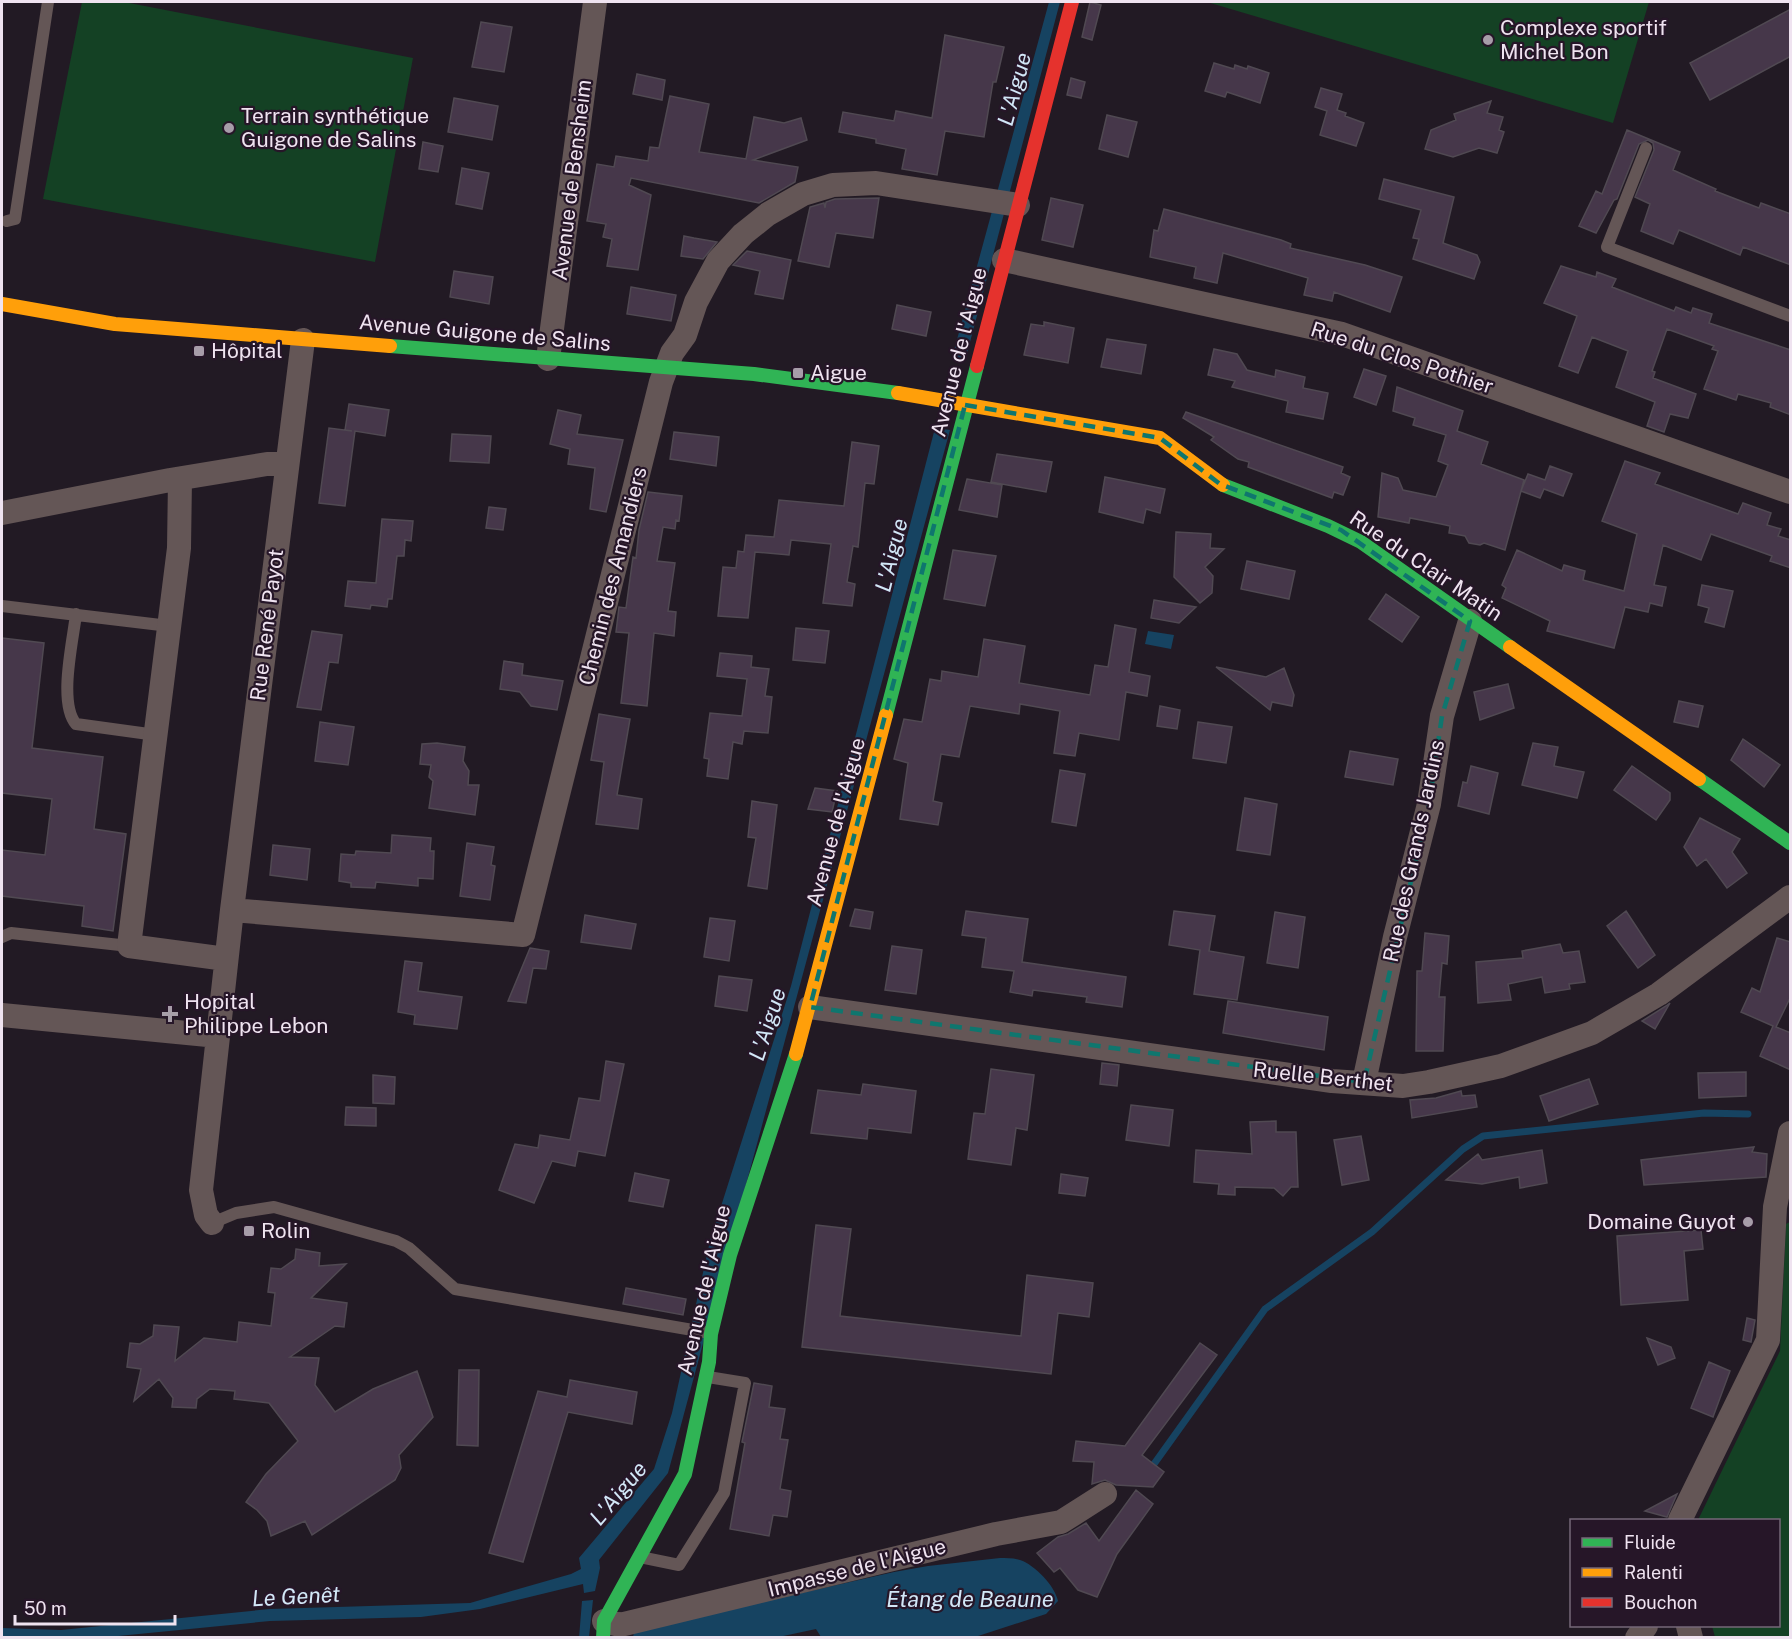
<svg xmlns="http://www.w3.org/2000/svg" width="1792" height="1639" font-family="'Public Sans',sans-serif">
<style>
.green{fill:#144124}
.water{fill:#164361}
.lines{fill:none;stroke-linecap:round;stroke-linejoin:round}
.stream{stroke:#164361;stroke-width:7}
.building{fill:#46374a;stroke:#504952;stroke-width:1.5}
.lane{stroke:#645656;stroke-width:12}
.street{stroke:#645656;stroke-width:24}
.fast{stroke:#30b455;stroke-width:14}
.slow{stroke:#ff9f0a;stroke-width:14}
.jam{stroke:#e5322d;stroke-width:14}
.marked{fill:none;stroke:#0f766e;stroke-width:4.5;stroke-dasharray:12 8;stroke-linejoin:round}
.poi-dot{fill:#a79da9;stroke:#261628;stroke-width:2}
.labels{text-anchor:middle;stroke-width:4.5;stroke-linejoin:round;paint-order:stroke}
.poi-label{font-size:21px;fill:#efe3f0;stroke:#261628;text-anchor:start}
.street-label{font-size:21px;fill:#efe3f0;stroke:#261628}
.water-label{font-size:22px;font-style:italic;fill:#d2e7f7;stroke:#261628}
</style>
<rect width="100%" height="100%" fill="#221a24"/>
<path class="green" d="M82,2H124L413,58L375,262L43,199Z
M1207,2H1649L1613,123Z
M1790,1222V1637H1715L1712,1626H1778V1520H1698L1780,1351L1786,1224Z"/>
<path class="water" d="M1049,2H1060L965,361L952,358Z
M935,428L950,430L668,1473L599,1560L600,1568L595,1591L584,1593L583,1584L480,1609L421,1617L270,1621L108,1637H2V1628L61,1630L270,1609L470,1603L571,1574L581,1569L579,1558L654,1469L672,1413L710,1241L791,986Z
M1148,631L1174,635L1171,649L1145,644Z
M1000,1558C1006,1558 1014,1558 1020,1560C1035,1565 1055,1586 1058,1601L1046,1614L975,1637H821L816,1629L774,1638H633L634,1631L894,1572L928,1566Z
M593,1600L589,1637L579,1638L582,1601Z"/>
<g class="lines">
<path class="stream" d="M1154,1464L1265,1309L1372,1232L1463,1149L1483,1136L1704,1113L1748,1114"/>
</g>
<path class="building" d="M1090,2L1101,5L1092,40L1082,37Z
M1791,9V56L1710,100L1690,63Z
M481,22L512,27L504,72L472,67Z
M945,35L1004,47L996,82H993L984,137L945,131L937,175L902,169L906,149L876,143V139L839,132L843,112L894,121L896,111L932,118Z
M1214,63L1234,69L1235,65L1247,69L1248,66L1269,73L1260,103L1227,92L1225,97L1205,91Z
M637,74L665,80L662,100L633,94Z
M1071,78L1085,82L1081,98L1067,95Z
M1321,88L1342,94L1337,110L1346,113L1345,116L1364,123L1356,146L1320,135L1327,111L1315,107Z
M670,96L709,104L699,152L746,159L754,117L784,123L801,118L807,140L753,160L798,167L795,182L759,203L631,178L629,185L651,195L638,270L607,266L612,239L603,237L606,224L587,221L597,164L614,167L616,156L648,161L650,147L659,148Z
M454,98L498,106L492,140L448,132Z
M1491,101L1487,113L1503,117L1499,130L1504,132L1497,153L1479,148L1453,157L1425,149L1431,130L1456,120L1454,114Z
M1107,115L1137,122L1128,157L1099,149Z
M1627,130L1680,152L1673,170L1716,189L1715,191L1759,208L1761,203L1791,214V265L1743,247L1740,255L1679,230L1673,244L1641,231L1650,204L1635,197L1654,150L1653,143L1648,140L1639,144L1617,199L1614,200L1596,233L1579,226L1596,191L1602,194Z
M423,142L443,146L438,172L419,169Z
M462,168L489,173L482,209L456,204Z
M1384,179L1454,197L1443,243L1477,255L1480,262L1474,279L1413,259L1419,239L1413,238L1421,210L1379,199Z
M879,198L873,238L836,233L829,267L798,261L810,207L824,203L825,208L826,202L835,199Z
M1051,198L1083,205L1073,247L1042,240Z
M1164,209L1281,240L1291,244L1290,248L1365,265L1402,277L1390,312L1334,292L1332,301L1304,295L1308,278L1223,253L1217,283L1194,278L1196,267L1150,257L1154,230L1158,231Z
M684,236L694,238L717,242L703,259L681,256Z
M747,251L791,260L783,299L755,294L760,271L733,265Z
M1561,266L1596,277L1597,272L1616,279L1612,287L1674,311L1676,307L1691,313L1693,308L1712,314L1709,323L1791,350V415L1770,407L1771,403L1738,394L1736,400L1704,389L1718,351L1712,349L1714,346L1667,329L1652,371L1655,372L1653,378L1696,394L1688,418L1670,414L1664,432L1647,426L1655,402L1616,387L1628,351L1592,337L1578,373L1559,366L1577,316L1544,303Z
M454,271L493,277L489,304L450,297Z
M631,287L676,295L671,321L627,314Z
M897,305L931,312L926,336L892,329Z
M1044,322L1074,328L1068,363L1024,355L1031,324L1044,326Z
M1107,339L1146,345L1141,374L1101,367Z
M1214,349L1237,354L1247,370L1275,377L1276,370L1305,377L1303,388L1328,393L1323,419L1286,412L1288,401L1232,387L1235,381L1208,375Z
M1364,369L1386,376L1376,405L1354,397Z
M1397,387L1463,411L1457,431L1488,442L1481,464L1524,480L1505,550L1484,543L1480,545L1469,543L1465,536L1449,533L1450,526L1441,524L1410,518L1409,523L1378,517L1382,473L1398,478L1403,490L1436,497L1448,465L1438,461L1446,435L1413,425L1415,418L1393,411Z
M349,404L389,410L385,436L355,431L345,506L319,503L329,428L352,431L345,430Z
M558,410L581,415L577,434L623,440L606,512L590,509L595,468L568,464L570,449L550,444Z
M1186,412L1343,467L1341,473L1350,477L1343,495L1334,492L1332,498L1248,467L1249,462L1238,459L1211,440L1214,437L1183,418Z
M674,432L719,437L716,466L670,459Z
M452,434L491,436L489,463L450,461Z
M852,442L879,446L874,484L865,483L858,547L853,546L847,582L855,584L852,606L823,603L831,544L791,540L789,555L755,552L748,618L718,616L723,567L736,568L738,551L744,552L746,535L774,537L779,500L844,506Z
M997,454L1052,462L1046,492L991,482Z
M1625,461L1660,473L1655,484L1738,514L1743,503L1771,513L1767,525L1781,529L1778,536L1791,540V568L1770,561L1772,556L1711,534L1701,560L1663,545L1654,585L1666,587L1662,606L1650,603L1648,612L1625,607L1614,648L1547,631L1550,621L1502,598L1506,588L1502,585L1517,550L1562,571L1564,565L1585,571L1583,580L1624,591L1637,534L1602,521Z
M1550,466L1572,474L1563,496L1544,489L1540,498L1521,491L1528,474L1545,480Z
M1105,477L1165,489L1160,513L1146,509L1143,523L1099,512Z
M967,479L1002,485L997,517L959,510Z
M648,492L682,496L679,521L676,520L675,529L663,527L657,561L675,563L668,611L676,612L674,636L654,633L647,706L621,703L629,633L616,632L619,607L626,608L633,557L636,558L639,530Z
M489,507L506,509L503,530L486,528Z
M382,519L413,521L411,541L405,540L404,556H397L392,599H388L387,607L371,605L370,609L345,606L348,581L376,583Z
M1176,532L1211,534L1210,548L1224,549L1205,567L1213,576L1212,593L1200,603L1174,577Z
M953,550L996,556L985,606L944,599Z
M1247,561L1295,571L1289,599L1241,589Z
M1702,585L1733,591L1724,627L1705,622L1709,608L1698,605Z
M1386,594L1419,617L1402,642L1369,619Z
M1154,600L1196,607L1179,623L1151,618Z
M1115,625L1136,629L1129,672L1150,676L1147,696L1126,692L1119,740L1079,733L1075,756L1054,753L1060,711L1020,704L1019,714L970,706L959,757L941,754L933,801L942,803L938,825L900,819L908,763L894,759L904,719L922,722L930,679L941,681L942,671L978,677L984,639L1025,646L1019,683L1090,695L1095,665L1108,667Z
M796,628L829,631L825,663L793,660Z
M312,631L342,635L338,663L329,662L321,710L297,707Z
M2,638L44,643L32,748L103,757L94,829L126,834L113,931L82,926L84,906L2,896V850L45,855L52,799L2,793Z
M720,653L752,656L751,667L769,669L765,696L772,697L768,733L744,731L742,744L733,742L728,779L707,776L709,759L704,758L710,713L742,716L747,679L717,676Z
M504,661L523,664L522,675L563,681L557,710L531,706L520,692L500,689Z
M1216,667L1266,677L1284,668L1294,695L1292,706L1272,702L1270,710Z
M1508,684L1514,708L1480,720L1474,692Z
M1679,701L1703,706L1698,727L1674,722Z
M1160,706L1180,710L1177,729L1157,726Z
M599,714L630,719L617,795L642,799L638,829L596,824L604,762L591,760Z
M320,722L354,727L348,765L315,761Z
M1198,722L1232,727L1226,763L1193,758Z
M1743,739L1780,765L1764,787L1731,760Z
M437,743L465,747L463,761L469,771L468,785H479L475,815L429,808L433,781L429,777L431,765L420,764L422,744Z
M1533,743L1558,747L1554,766L1584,772L1577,798L1522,785Z
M1350,751L1398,759L1393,785L1345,777Z
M1471,766L1498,773L1489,814L1458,806L1463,782L1467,783Z
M1632,766L1670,793V800L1656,820L1614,790Z
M1060,770L1085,774L1076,826L1052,822Z
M815,788L837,791L832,812L808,809Z
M1245,798L1277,804L1270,855L1237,850Z
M752,801L777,805L767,889L748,886L756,838L748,837Z
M1700,818L1740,839L1732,852L1747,873L1727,888L1706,859L1697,866L1684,847Z
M392,835L431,838L430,851H434L433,879L418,878V886L376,882L375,888L351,887V883L339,881L341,854L355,855L356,851L391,853Z
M467,843L494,847L491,865L495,866L490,900L460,896Z
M273,845L310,849L307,880L270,875Z
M855,909L873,912L870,929L850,926Z
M966,911L1028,919L1022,962L1126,977L1122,1007L1086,1002L1087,997L1033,990L1032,996L1010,992L1014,971L982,967L986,938L962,935Z
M1174,911L1215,916L1209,951L1244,957L1237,1000L1194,994L1200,950L1169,945Z
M1626,911L1655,955L1638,968L1607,926Z
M1275,912L1305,917L1298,968L1267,963Z
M585,915L636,924L631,949L581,942Z
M710,918L735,921L729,961L704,957Z
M1425,933L1449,936L1447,964L1442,963L1439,997H1445L1443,1051H1416L1417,971H1422Z
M1777,938L1791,942V996L1776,1027L1791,1033V1070L1760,1056L1773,1026L1741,1012L1752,988L1760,992Z
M1560,944L1563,953L1579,951L1585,982L1569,984L1570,989L1545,993L1542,977L1508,984L1511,1000L1478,1003L1476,962L1523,958L1522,951Z
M892,946L922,950L916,994L885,990Z
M530,948L549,951L546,969L533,968L526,1003L508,1001Z
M405,961L422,963L418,991L462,997L457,1029L414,1024L415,1015L398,1012Z
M719,976L752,980L747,1011L715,1006Z
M1228,1001L1328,1017L1324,1050L1223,1033Z
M1670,1003L1655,1029L1642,1021L1666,1006Z
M606,1061L624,1064L605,1156L578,1151L575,1166L552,1161L534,1203L499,1190L515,1144L538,1148L540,1135L570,1140L579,1098L600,1101Z
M1102,1063L1119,1065L1117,1086L1100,1084Z
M991,1069L1034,1075L1027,1130L1016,1128L1011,1165L968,1159L974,1113L985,1114Z
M1746,1072V1096L1699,1098L1698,1073Z
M373,1075L395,1077L394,1104L373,1103Z
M1589,1079L1598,1104L1549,1121L1540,1096Z
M863,1084L916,1091L911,1133L868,1128L867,1139L811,1133L818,1090L861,1095Z
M1461,1091L1462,1096L1475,1095L1477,1107L1412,1118L1410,1100L1436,1098Z
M1131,1105L1173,1110L1169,1146L1126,1140Z
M346,1107L376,1108V1126L345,1125Z
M1276,1121V1132H1296L1298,1187H1291L1283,1196L1274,1188L1235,1187V1195L1218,1194L1219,1184L1194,1182L1196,1150L1252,1154L1250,1122Z
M1361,1136L1369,1180L1342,1185L1334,1140Z
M1754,1147L1752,1152L1767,1154L1766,1177L1644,1185L1641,1160Z
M1542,1150L1547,1183L1520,1188L1519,1177L1482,1184L1446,1180L1478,1154L1482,1160Z
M635,1173L669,1180L663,1207L629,1201Z
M1061,1174L1088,1178L1085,1196L1059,1193Z
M816,1225L851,1229L840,1316L1021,1336L1027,1275L1093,1283L1089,1317L1058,1313L1051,1374L802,1347Z
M1701,1230L1703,1249L1684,1251L1688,1300L1621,1305L1617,1236Z
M296,1249L320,1253L319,1266L346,1264L311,1298L347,1303L344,1327L335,1326L290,1357L319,1358L315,1385L335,1412L373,1389L417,1371L433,1417L399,1455L401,1468L395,1480L312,1535L305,1521L271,1536L267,1521L257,1510L246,1502L266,1474L298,1441L269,1403L234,1399L235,1391L210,1389L197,1399L196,1408L172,1407L173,1398L159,1379L134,1401L141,1369L127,1367L130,1343L140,1344L153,1336L154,1325L179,1327L175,1361L204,1338L237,1342L239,1322L271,1326L275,1293L268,1292L271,1268L281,1269L295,1259Z
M626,1288L686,1299L683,1315L623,1304Z
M1747,1318L1755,1320L1751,1342L1743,1340Z
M1647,1338L1671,1347L1675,1358L1658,1365Z
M1200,1343L1217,1355L1142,1455L1164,1472L1153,1487L1116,1485L1105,1480L1092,1484L1094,1462L1073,1461L1076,1441L1125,1446Z
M1709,1362L1730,1371L1713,1417L1691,1408Z
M459,1370H479L478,1446L457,1445Z
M570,1380L637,1392L632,1424L568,1412L523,1562L489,1553L538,1391L567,1397Z
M754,1383L772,1386L769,1407L785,1409L780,1439L788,1440L780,1489L791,1491L787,1517L773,1515L769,1536L730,1529L745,1443L742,1442Z
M1136,1490L1153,1504L1117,1554L1097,1597L1078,1590L1060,1568L1054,1572L1037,1553L1058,1537L1068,1534L1086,1523L1099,1541Z
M1677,1494L1667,1517L1645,1511Z"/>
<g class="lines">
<path class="lane" d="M1646,148L1607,247L1790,316
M7,221L15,219L48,2
M2,606L169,626
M76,614C73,641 58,703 76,724L156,735
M2,937L11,933L129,946
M212,1223L236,1213L274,1207L396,1241L409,1248L455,1289L710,1333
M640,1557L679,1565L724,1493L745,1383L708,1377"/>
<path class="street" d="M1004,260L1342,334L1790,492
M548,359L595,2
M180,479L179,548L129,946L226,959
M2,513L170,480L267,464H287
M232,910L523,935L661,382L672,353L685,335L696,302L718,261L743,234L768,214L803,194L833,185L876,183L1018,205
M810,1007L1332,1081L1403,1086L1429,1082L1501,1066L1592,1033L1659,994L1790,897
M2,1015L218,1036
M1364,1082L1395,937L1429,804L1442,716L1470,621
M212,1223L206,1215L201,1190L232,910L303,340
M1680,1520L1768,1340L1775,1207L1790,1133
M604,1621L620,1625L996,1534L1061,1522L1105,1494
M1688,1626L1691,1638
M1637,1638L1646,1626"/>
<path class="fast" d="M390,346L754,374L898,393
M1223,485L1328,526L1361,542L1510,647
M886,715L977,366
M1699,779L1790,843
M603,1638L604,1621L685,1474L709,1362L711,1334L730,1255L796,1054"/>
<path class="slow" d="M2,304L115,324L390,346
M898,393L1160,438L1223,485
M1510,647L1699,779
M796,1054L886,715"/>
<path class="jam" d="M977,366L1072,2"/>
</g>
<path class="marked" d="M965,405L1160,438L1220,484L1341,530L1470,621L1442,716L1429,804L1364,1082L810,1007Z"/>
<g class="poi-dot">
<circle cx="1488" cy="40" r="6"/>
<circle cx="229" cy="128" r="6"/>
<rect x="193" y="345" width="12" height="12" rx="3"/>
<rect x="792" y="367" width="12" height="12" rx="3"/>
<path d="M167 1005h6v6h6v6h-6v6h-6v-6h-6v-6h6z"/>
<circle cx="1748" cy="1222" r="6"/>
<rect x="243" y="1225" width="12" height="12" rx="3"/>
</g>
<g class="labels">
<g class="poi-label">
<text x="1500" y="35">Complexe sportif<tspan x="1500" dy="24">Michel Bon</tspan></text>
<text x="241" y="123">Terrain synthétique<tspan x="241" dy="24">Guigone de Salins</tspan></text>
<text x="211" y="358">Hôpital</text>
<text x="810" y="380">Aigue</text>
<text x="184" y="1009">Hopital<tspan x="184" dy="24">Philippe Lebon</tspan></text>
<text x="1736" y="1229" text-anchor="end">Domaine Guyot</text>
<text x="261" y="1238">Rolin</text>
</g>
<g class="street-label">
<text transform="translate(572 180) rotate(-83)" y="7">Avenue de Bensheim</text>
<text transform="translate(485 333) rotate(5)" y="7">Avenue Guigone de Salins</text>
<text transform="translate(959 352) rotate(-76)" y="7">Avenue de l'Aigue</text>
<text transform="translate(1402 358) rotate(18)" y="7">Rue du Clos Pothier</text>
<text transform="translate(1426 566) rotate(34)" y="7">Rue du Clair Matin</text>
<text transform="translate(613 576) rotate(-76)" y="7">Chemin des Amandiers</text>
<text transform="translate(267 625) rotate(-83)" y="7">Rue René Payot</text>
<text transform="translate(836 822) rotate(-75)" y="7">Avenue de l'Aigue</text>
<text transform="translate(1414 851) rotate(-78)" y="7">Rue des Grands Jardins</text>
<text transform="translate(1323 1077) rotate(6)" y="7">Ruelle Berthet</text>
<text transform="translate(704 1290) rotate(-77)" y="7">Avenue de l'Aigue</text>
<text transform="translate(857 1568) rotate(-14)" y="7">Impasse de l'Aigue</text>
</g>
<g class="water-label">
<text transform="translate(1014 89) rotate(-75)" y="8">L'Aigue</text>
<text transform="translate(891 555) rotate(-76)" y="8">L'Aigue</text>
<text transform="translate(767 1024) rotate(-72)" y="8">L'Aigue</text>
<text transform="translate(618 1493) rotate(-50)" y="8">L'Aigue</text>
<text transform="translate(296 1596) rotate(-3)" y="8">Le Genêt</text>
<text x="970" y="1607">Étang de Beaune</text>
</g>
</g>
<rect width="1792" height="1639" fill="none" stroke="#efe3f0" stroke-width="6"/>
<rect x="1570" y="1519" width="210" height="108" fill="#261628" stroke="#766878" stroke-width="1.5"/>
<rect x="1582" y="1538" width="30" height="9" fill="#30b455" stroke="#766878" stroke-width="1.5"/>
<text x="1624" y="1549" font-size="18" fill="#efe3f0">Fluide</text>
<rect x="1582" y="1568" width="30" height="9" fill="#ff9f0a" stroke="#766878" stroke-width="1.5"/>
<text x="1624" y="1579" font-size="18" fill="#efe3f0">Ralenti</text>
<rect x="1582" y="1598" width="30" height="9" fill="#e5322d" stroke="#766878" stroke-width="1.5"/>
<text x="1624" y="1609" font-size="18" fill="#efe3f0">Bouchon</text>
<path d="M15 1615v9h160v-9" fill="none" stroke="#efe3f0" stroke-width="3"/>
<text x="24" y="1615" font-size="18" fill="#efe3f0" stroke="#261628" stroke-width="4.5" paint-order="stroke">50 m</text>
</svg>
